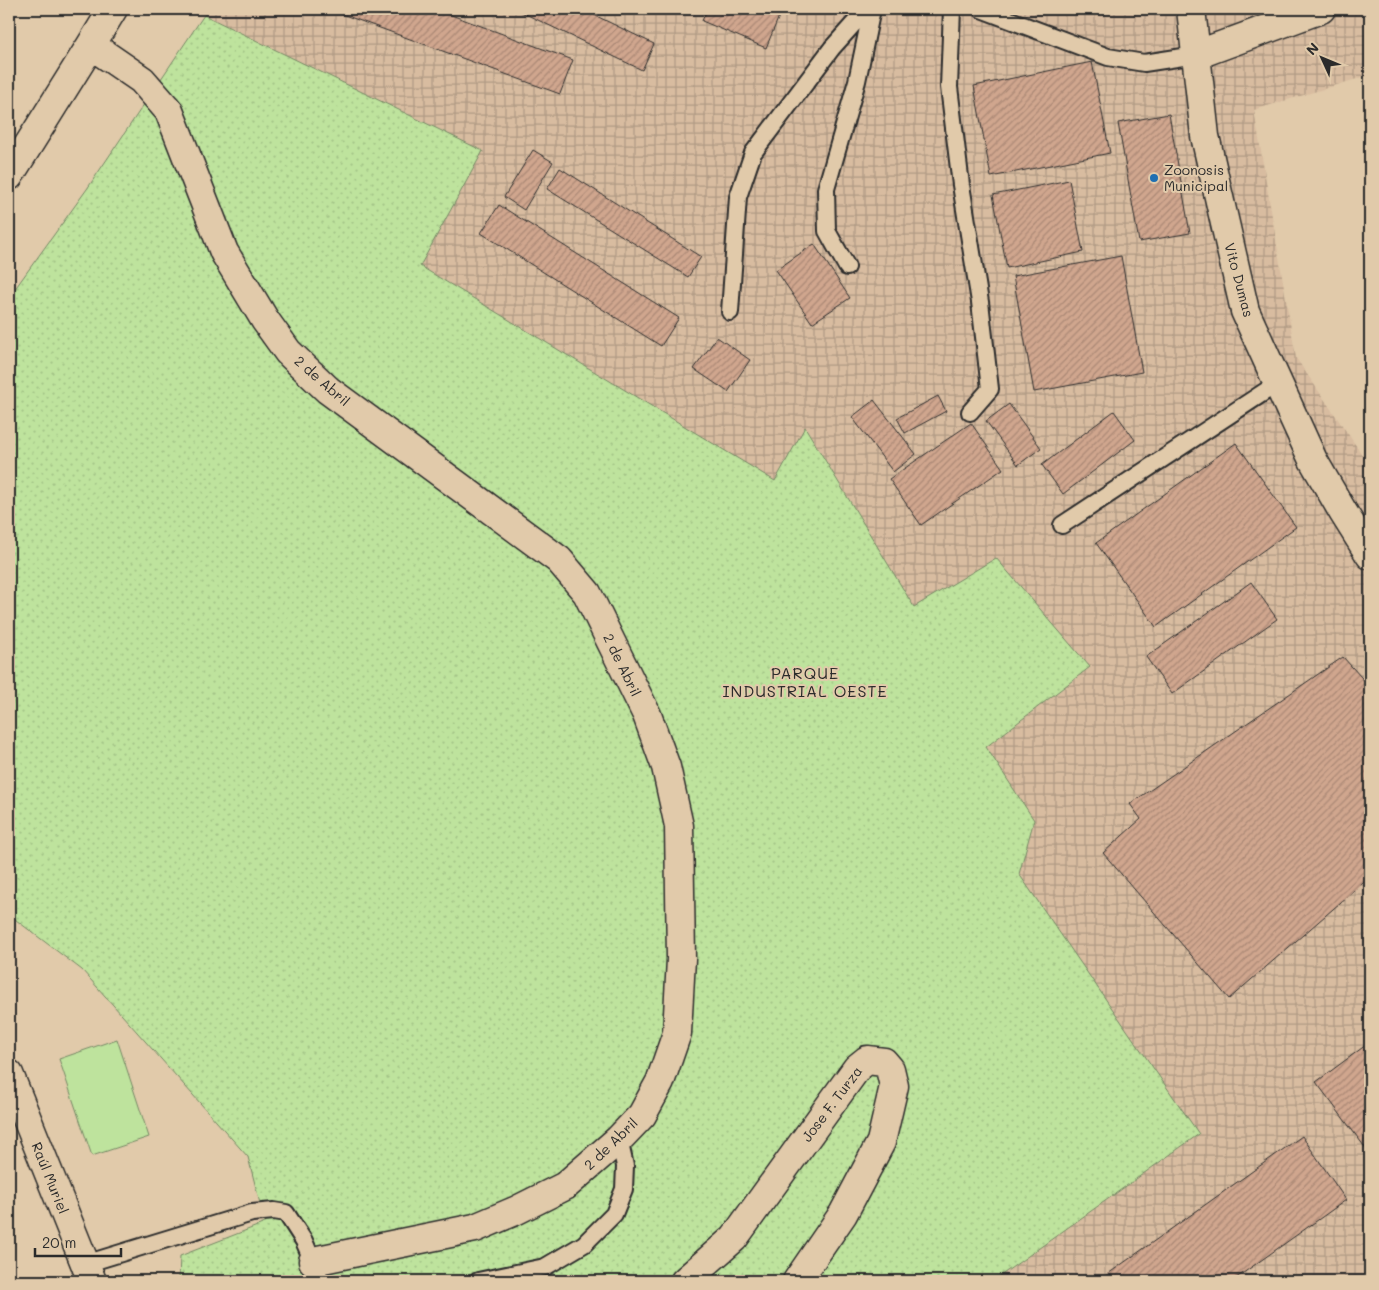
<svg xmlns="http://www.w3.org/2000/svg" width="1379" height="1290" font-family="Mali,sans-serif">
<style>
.industrial{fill:url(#industrial-grid)}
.grass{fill:url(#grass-dots);stroke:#748764}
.garden{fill:#bee39d;stroke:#748764}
.building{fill:url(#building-hatch);stroke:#2b2b2b}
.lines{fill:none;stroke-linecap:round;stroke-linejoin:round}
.service-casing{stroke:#2b2b2b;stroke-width:20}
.minor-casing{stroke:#2b2b2b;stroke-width:31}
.service{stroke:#e1caaa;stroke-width:16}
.minor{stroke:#e1caaa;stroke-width:28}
.poi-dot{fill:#1f6fb2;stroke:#e1caaa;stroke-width:2}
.labels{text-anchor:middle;stroke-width:4;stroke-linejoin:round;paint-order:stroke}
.poi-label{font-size:14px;fill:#2b2b2b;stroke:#e1caaa;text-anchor:start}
.street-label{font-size:14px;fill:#2b2b2b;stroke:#e1caaa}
.quarter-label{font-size:16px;letter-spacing:1px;fill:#2b2b2b;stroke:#e1caaa}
</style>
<defs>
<pattern id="industrial-grid" width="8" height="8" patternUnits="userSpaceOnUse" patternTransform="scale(1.25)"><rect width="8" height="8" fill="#d8bca0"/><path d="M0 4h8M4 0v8" fill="none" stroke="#af9983"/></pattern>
<pattern id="grass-dots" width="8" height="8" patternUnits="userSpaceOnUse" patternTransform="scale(1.25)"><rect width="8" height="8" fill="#bee39d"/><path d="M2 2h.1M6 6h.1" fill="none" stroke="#a3c387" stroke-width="1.8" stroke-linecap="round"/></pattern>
<pattern id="building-hatch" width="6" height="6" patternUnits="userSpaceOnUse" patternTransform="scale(1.25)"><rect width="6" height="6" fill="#d0a68e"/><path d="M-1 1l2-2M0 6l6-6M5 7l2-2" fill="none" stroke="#a98774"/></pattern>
</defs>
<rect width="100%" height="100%" fill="#e1caaa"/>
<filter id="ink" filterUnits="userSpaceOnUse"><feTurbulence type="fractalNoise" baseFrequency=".02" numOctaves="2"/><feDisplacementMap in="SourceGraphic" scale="10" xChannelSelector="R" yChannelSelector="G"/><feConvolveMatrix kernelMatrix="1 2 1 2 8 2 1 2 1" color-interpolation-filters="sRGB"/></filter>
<g filter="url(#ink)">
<path class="industrial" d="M207,9H1370V75L1254,110L1296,358L1370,466V1281H993L1198,1134L1013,892L1034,820L986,747L1090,666L914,607L806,428L775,482L419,266L482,151L204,15Z"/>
<path class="grass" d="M204,15L483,151L420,266L775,481L805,427L914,607L996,558L1090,667L986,747L1034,820L1019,874L1199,1134L993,1281H179L180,1256L265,1223L248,1157L82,970L16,920L9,909V297L87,189Z"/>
<path class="garden" d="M117,1039L149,1137L92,1156L59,1059Z"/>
<path class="building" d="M328,9H435L573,60L560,94Z
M515,9H582L654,44L642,70Z
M707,9H782L766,48L702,21Z
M1092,62L1110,153L991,177L974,86Z
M1169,114L1190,233L1139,242L1118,123Z
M533,150L553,162L524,210L504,197Z
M560,168L701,257L688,277L547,189Z
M1069,180L1083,252L1007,268L993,195Z
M499,205L679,318L661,346L481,233Z
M814,244L850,298L812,323L776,270Z
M1121,256L1142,372L1034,392L1013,276Z
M717,337L750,360L728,392L694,369Z
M938,396L946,411L905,433L897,418Z
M874,400L916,454L893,472L852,417Z
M1009,404L1041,448L1018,465L986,421Z
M1114,411L1135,440L1063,494L1042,465Z
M971,423L1003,469L921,525L889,479Z
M1236,443L1296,527L1156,627L1096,543Z
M1251,582L1277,619L1172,694L1146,657Z
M1343,657L1370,687V877L1229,999L1103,853L1141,819L1130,804Z
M1370,1042V1154L1316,1082Z
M1302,1136L1346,1200L1232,1281H1098Z"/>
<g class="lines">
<g class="service-casing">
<path id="service" d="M952,9L949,87L961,185L980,302L990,389L970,412
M981,9L1108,57L1144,63L1196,55
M847,267L827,231L826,189L857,81L872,9
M730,312L738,197L753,153L832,48L867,9
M1062,525L1278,383
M85,1264L252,1213L274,1211L286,1213L304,1241L321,1281
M478,1281L545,1267L584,1244L614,1214L624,1189L625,1166L619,1139"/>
</g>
<g class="minor-casing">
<path id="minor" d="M1191,9L1205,136L1245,311L1313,460L1343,512L1370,555
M91,45L142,80L169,111L224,252L265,320L288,352L328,390L559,560L587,593L647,715L666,767L679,826L681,959L677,1033L660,1082L642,1115L619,1139L565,1186L515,1211L475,1228L313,1261
M1196,55L1321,9
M9,176L91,45L113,9
M9,1074L92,1281
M685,1281L734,1238L857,1068L867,1060L884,1062L890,1069L894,1086L881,1142L843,1214L797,1281"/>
</g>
<use href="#service" class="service"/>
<use href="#minor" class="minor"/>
</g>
</g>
<circle class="poi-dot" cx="1154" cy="178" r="5"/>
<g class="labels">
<g class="poi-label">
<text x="1164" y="175">Zoonosis<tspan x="1164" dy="16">Municipal</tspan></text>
</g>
<g class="street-label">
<text transform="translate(1239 280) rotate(75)" y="5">Vito Dumas</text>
<text transform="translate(322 381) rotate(41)" y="5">2 de Abril</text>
<text transform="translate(622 665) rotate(64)" y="5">2 de Abril</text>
<text transform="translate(832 1104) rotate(-53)" y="5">Jose F. Turza</text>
<text transform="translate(611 1144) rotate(-44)" y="5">2 de Abril</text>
<text transform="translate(50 1178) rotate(68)" y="5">Raúl Muriel</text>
</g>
<g class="quarter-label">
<text x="805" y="679">PARQUE<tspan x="805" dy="18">INDUSTRIAL OESTE</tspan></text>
</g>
</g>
<rect width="1379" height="1290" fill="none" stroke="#e1caaa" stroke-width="30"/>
<rect x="15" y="15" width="1349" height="1260" fill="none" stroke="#2b2b2b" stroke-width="2" filter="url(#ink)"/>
<g transform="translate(1322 58) rotate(314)" stroke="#e1caaa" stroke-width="4" paint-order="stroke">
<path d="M0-4L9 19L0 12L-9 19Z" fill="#2b2b2b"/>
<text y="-8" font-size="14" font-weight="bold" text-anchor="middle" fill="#2b2b2b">N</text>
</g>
<path d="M35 1248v8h86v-8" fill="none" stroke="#2b2b2b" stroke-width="2.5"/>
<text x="42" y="1248" font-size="15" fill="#2b2b2b" stroke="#e1caaa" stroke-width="4" paint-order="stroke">20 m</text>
</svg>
